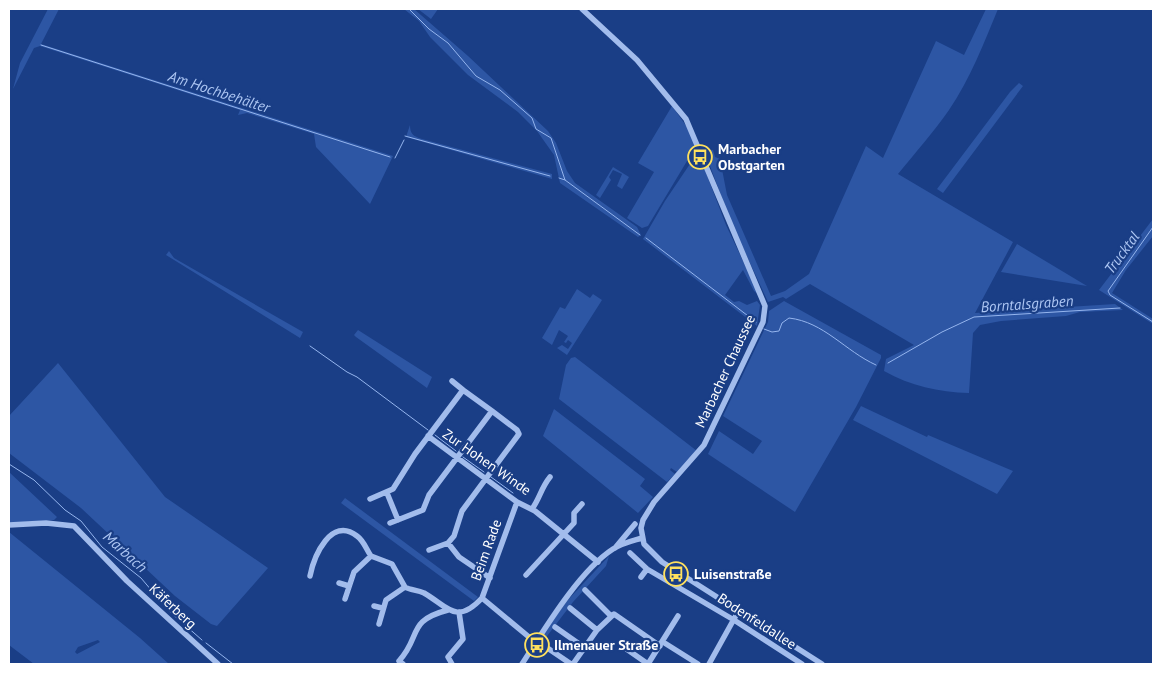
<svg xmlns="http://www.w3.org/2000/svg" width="1162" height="673" font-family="'PT Sans',sans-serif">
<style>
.green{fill:#2d56a4;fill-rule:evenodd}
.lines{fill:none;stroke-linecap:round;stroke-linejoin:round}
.stream{stroke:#95b5ee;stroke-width:1}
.minor{stroke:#a2bcec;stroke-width:5.5}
.labels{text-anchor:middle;stroke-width:4.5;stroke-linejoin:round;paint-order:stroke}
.poi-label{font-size:14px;font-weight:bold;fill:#fff;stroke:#1a3e86;text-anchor:start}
.street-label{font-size:14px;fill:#fff;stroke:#1a3e86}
.water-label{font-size:15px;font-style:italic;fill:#adc6f3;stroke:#1a3e86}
</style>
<rect width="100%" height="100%" fill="#1a3e86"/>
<path class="green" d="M48,9H59L41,44L393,156L370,204L316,147L314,134L247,113L238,115L240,110L40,46L34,48L13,89L20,63Z
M404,9H414L468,56L548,131L556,143L567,171L575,183L637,227L641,235L638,237L560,183L554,155L537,131L518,112L468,75L430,37L419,21Z
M418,9H438L431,19Z
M986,9H998C984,43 970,79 949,110C933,133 915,153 898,174L1013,242L975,313L1115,304L1123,310L1080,312L1066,316L1001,321L980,325L973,333L969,393C938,392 911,386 884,371L886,359L914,345L810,284L786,299L783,297L768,302L731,222L704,150H713L715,157L720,159L727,195L771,296L785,291L809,274L866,146L883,158L936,41L964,55Z
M1019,83L1023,86L943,193L937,189L1010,92Z
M672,106L687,127L696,146L648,226L642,228L627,218L654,172L638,163Z
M410,125C410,134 413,136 422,139L552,174V179L406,137Z
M698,152L726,225L759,295L754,291L743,270L725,295L734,302L739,301L747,305L757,301L760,305L757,326L643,239L665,201Z
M613,167L629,177L622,189L617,186L622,174L613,170L609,177L611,180L600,198L596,195Z
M1153,219V236L1126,270L1112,293L1153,319V324L1099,290Z
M1017,244L1087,286L1001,272Z
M169,251L174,258L303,332L300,338L166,255Z
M577,289L590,298L593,294L602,300L567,355L557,348L562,345L568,349L572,343L568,340L566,343L564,342L568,336L559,330L552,345L542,338L560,307L565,309Z
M784,301L881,355V358L856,407L795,512L708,454L719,431L753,454L762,441L723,416L768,322L769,311Z
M358,330L432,377L427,388L356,337L354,335Z
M575,357L697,451L677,472L671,468L670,470L675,474L667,482L559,399L566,365L571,358Z
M58,363L165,497L268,568L217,626L211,624L175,596L81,508L9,453V416Z
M861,406L927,437L928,435L1013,471L997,494L853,420Z
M554,409L645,479L640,486L653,497L638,513L543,436Z
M9,472L57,517L54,520L9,523Z
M345,498L478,597L474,601L341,503Z
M9,532L140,638L169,664H34L9,645ZM98,640L100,642L77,654L75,652L78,647Z
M609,556L606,566L573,602L541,644L538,642L566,602Z"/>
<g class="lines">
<path class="stream" d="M409,9L429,29L448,43L476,76L500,90L532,118L536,129L551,138L565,180L640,235
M41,45L390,157
M405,136L550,176
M395,158L404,140
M559,178L565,180
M1153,227L1108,291L1110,295L1153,322
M646,238L756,322
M764,329L772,332L779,331L782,323L789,318C824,322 845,351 876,365
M310,346L347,372L357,377L428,430
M888,363L942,332L974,317L1120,308
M435,435L456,451
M463,457L484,472
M9,464L34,480L65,510L81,521L102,547L141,578L169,611L202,640
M491,477L513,493
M206,643L233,664"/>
<path class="minor" d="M582,9L637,60L686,119L765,306L763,322L704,445L654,502L643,520L641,528L644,544L662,562L822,664
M428,436L517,502L535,511L598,562
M387,493L398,520
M370,499L393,489L415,454L463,390L452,381
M532,509C540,498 541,488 550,477
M390,523L423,510L429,495L492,411L463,390
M9,525L46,523L74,526L127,581L218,664
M448,543L459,557L490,578
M615,548L635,524
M429,550L448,543L454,536L462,511L519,434L517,430L492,411
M630,553L647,569L734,620L802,664
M526,575L574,523V513L582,504
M310,576C314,556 331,516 357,536C364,541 366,549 371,556
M641,577L647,569
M339,583L349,586
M585,590L611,616
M482,598L535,642
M345,599L354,572L371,556L392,564L405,587
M374,606L382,608
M570,608L597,630
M379,624L386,600L405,587C410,590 417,590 424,593C447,606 456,626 482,598L517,502
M555,627L585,648
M663,642L698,664
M543,645L571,664
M625,648L648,664
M403,664L399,661C422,636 406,621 448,610
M452,664L448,657L463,639L459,612
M522,664C544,630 579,571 613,549C622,543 632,541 642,538
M573,664L597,630L614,614L660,646
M648,664L678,616
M709,664L739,610"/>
</g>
<defs>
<g id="bus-ring" transform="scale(1.25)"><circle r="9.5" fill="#1a3e86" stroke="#fee05e" stroke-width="1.5"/><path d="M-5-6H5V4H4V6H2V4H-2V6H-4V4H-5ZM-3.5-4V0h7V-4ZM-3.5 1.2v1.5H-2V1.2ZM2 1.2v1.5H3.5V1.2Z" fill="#fee05e"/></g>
</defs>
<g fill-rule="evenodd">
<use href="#bus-ring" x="700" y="157"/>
<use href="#bus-ring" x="676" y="574"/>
<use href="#bus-ring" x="537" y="645"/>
</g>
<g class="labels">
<g class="poi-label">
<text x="718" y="154">Marbacher<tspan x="718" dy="16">Obstgarten</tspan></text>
<text x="694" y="579">Luisenstraße</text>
<text x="554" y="650">Ilmenauer Straße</text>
</g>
<g class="street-label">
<text transform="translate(725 371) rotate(-65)" y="5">Marbacher Chaussee</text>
<text transform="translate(487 462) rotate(35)" y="5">Zur Hohen Winde</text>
<text transform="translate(486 550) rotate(-70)" y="5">Beim Rade</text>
<text transform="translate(173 606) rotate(43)" y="5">Käferberg</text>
<text transform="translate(757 621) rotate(33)" y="5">Bodenfeldallee</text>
</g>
<g class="water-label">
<text transform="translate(219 92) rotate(18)" y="5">Am Hochbehälter</text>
<text transform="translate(1122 253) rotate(-54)" y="5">Trucktal</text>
<text transform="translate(1027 304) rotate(-4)" y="5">Borntalsgraben</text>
<text transform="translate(125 552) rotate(42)" y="5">Marbach</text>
</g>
</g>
<rect width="1162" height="673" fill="none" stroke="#ffffff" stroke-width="20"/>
</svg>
